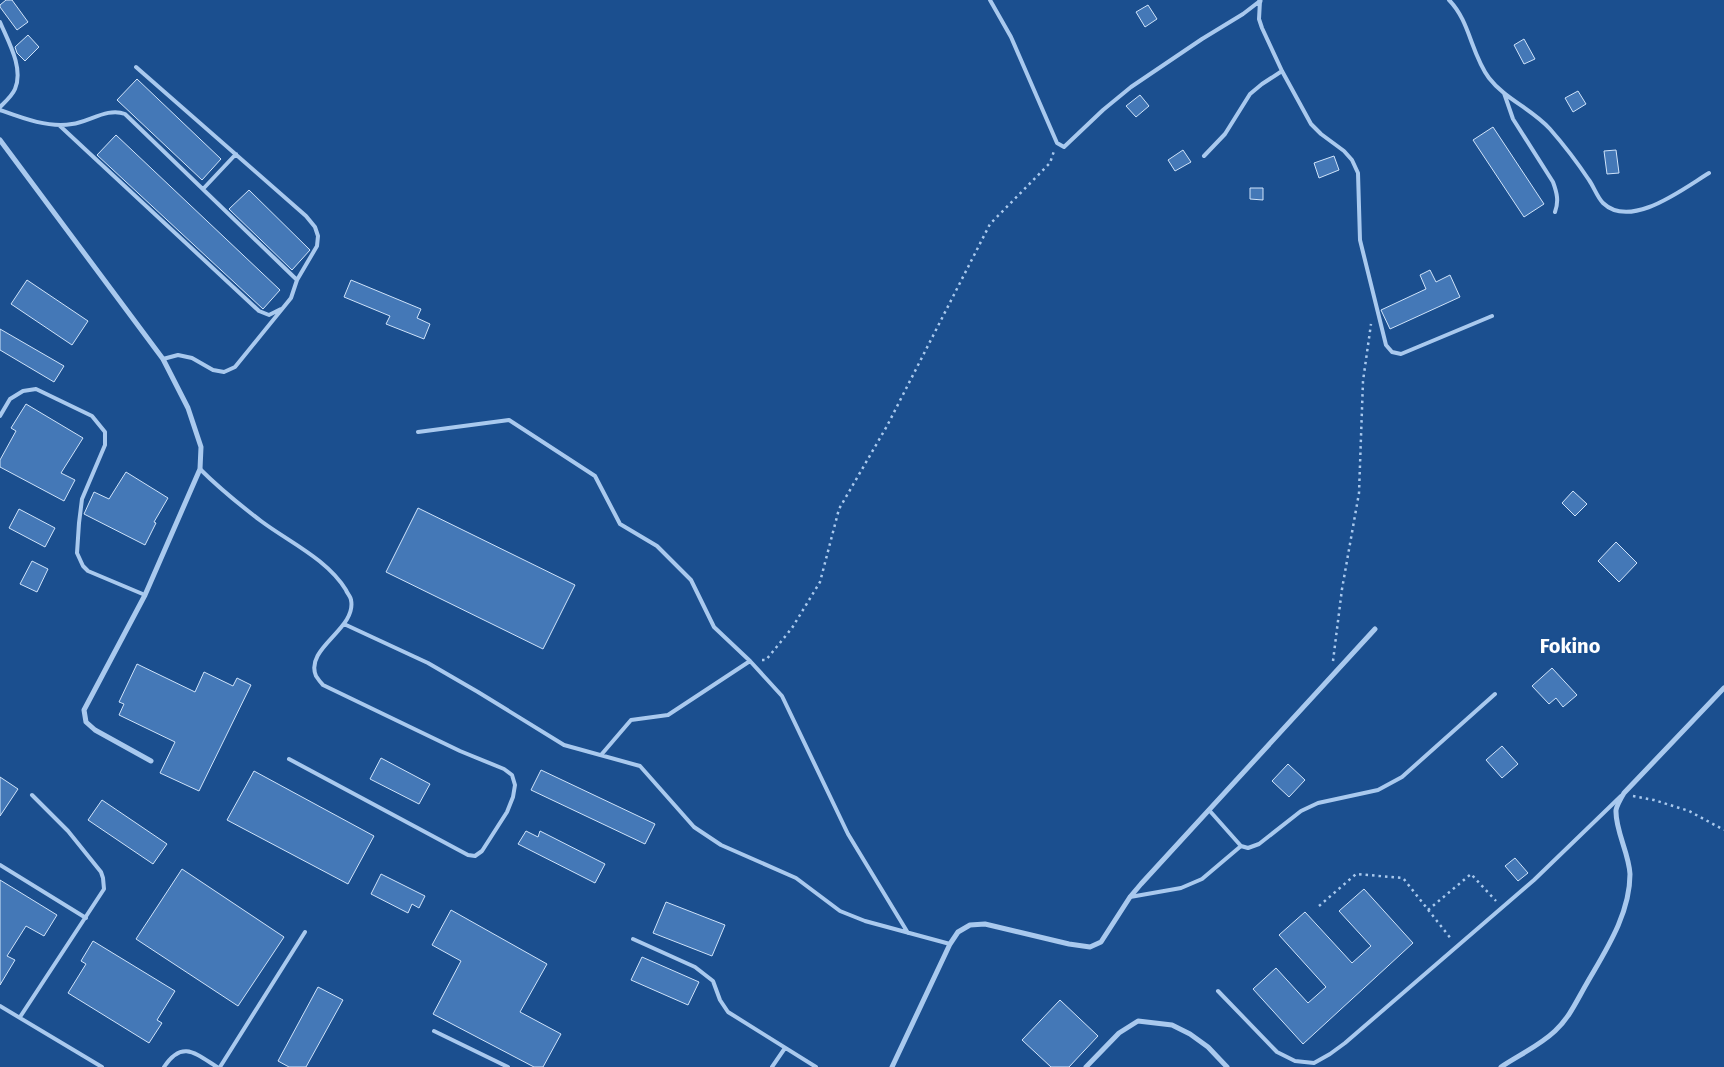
<svg xmlns="http://www.w3.org/2000/svg" width="1724" height="1067" font-family="'Fira Sans',sans-serif">
<style>
.building{fill:#4478b7;stroke:#cfe3fa}
.lines{fill:none;stroke-linecap:round;stroke-linejoin:round}
.path{stroke:#a9c9ee;stroke-width:2.5;stroke-dasharray:2.5 4;stroke-linecap:butt}
.lane{stroke:#a9c9ee;stroke-width:4}
.street{stroke:#a9c9ee;stroke-width:5}
.labels{text-anchor:middle;stroke-width:4;stroke-linejoin:round;paint-order:stroke}
.district-label{font-size:20px;font-weight:bold;fill:#fff;stroke:#1b4f8f}
</style>
<rect width="100%" height="100%" fill="#1b4f8f"/>
<path class="building" d="M6,0H12L28,22L17,30L0,7V5Z
M1148,5L1157,19L1145,27L1136,12Z
M28,35L39,47L25,61L17,53L15,47Z
M1524,39L1535,59L1524,64L1514,45Z
M137,79L221,159L202,180L117,100Z
M1578,91L1586,104L1573,112L1565,98Z
M1140,95L1149,106L1136,117L1126,106Z
M1493,127L1544,204L1524,217L1473,140Z
M116,135L280,290L263,309L97,155Z
M1183,150L1191,162L1175,171L1168,160Z
M1616,150L1619,173L1607,174L1604,151Z
M1334,156L1339,170L1319,178L1314,163Z
M1250,188H1263V200L1250,199Z
M249,190L310,250L292,270L229,209Z
M1430,270L1436,282L1450,275L1460,297L1390,329L1381,310L1426,289L1420,275Z
M27,280L88,321L72,345L11,304Z
M351,280L421,309L417,318L430,324L424,339L386,324L390,316L344,297Z
M0,329L64,366L54,382L0,350Z
M26,404L83,438L61,473L75,480L64,501L0,467V460L16,431L11,428Z
M126,472L168,498L154,522L156,523L145,545L84,514L94,492L109,499Z
M1573,491L1587,504L1575,516L1562,503Z
M418,508L575,585L543,649L386,572Z
M19,509L55,528L45,547L9,528Z
M1616,542L1637,563L1619,582L1598,561Z
M32,561L48,569L37,592L20,584Z
M137,664L195,692L204,672L233,686L237,678L251,685L199,791L160,773L175,742L119,715L124,704L119,702Z
M1552,668L1577,695L1563,707L1556,698L1549,704L1532,686Z
M1502,746L1518,764L1502,778L1486,760Z
M381,758L430,784L419,804L370,779Z
M1288,764L1305,780L1289,797L1272,781Z
M541,770L655,824L645,844L531,790Z
M254,771L374,836L348,884L227,820Z
M0,777L18,789L0,816Z
M102,800L167,844L153,864L88,820Z
M526,831L538,837L540,831L605,864L595,883L518,844Z
M1515,858L1528,873L1518,881L1505,866Z
M182,869L284,937L238,1006L136,939Z
M381,874L425,896L419,908L412,904L408,913L371,894Z
M0,880L57,915L44,936L26,926L7,956L15,960L0,985Z
M1364,889L1413,943L1303,1044L1253,989L1276,968L1308,1003L1326,987L1279,935L1305,912L1352,963L1371,946L1339,911Z
M666,902L725,925L712,956L653,933Z
M451,910L547,964L520,1012L561,1034L543,1067H534L433,1014L461,961L432,945Z
M93,941L175,991L157,1020L162,1023L149,1043L68,993L86,964L81,961Z
M642,957L699,982L688,1005L631,980Z
M318,987L343,1000L306,1067H289L278,1061Z
M1060,1000L1098,1036L1069,1067H1051L1022,1040Z"/>
<g class="lines">
<path class="path" d="M762,660H766L792,628L820,582L839,509L887,426L990,224L1050,163L1054,151
M1333,661L1342,589L1359,493L1363,381L1371,324
M1633,796L1654,800L1689,811L1724,830
M1319,906L1356,874L1403,878L1452,940
M1428,910L1471,874L1496,901"/>
<path class="lane" d="M990,0L1011,37L1057,143L1064,147L1103,110L1131,87L1202,39L1243,14L1260,1
M1449,0C1470,21 1471,54 1489,78C1505,99 1532,109 1550,129C1564,145 1577,162 1589,180C1594,187 1597,197 1603,203C1631,230 1684,188 1709,173
M1260,1L1259,19L1262,28L1282,71L1311,124L1321,134L1344,151L1352,160L1358,173L1360,240L1386,345L1392,352L1401,354L1492,316
M0,22C8,41 24,68 15,89C12,96 5,102 0,107
M136,67L306,216L315,227L318,236L317,246L297,280L291,298L235,367L224,372L213,370L192,358L178,355L163,359
M1504,93L1513,119L1553,182C1557,193 1559,201 1555,212
M0,110C22,118 48,128 72,124C89,122 108,107 125,114L297,280
M59,125L259,311L269,315L281,309
M1204,156L1225,134L1250,94L1262,84L1282,71
M203,189L236,154
M0,416L10,399L23,391L36,389L92,416L105,432V445L82,499L79,523L77,553L83,566L88,571L145,595
M418,432L509,420L595,476L620,524L657,546L691,580L714,627L750,661
M200,469C219,488 240,505 261,521C289,542 327,559 346,590C347,593 351,597 351,600C357,629 304,648 316,676C318,679 321,683 323,685L460,751L504,769L512,775L515,785L513,797L507,812L482,851L475,856L468,855L289,759
M344,624L428,663L478,692L564,745L640,766L694,827L721,845L796,878L840,911L865,921L950,944
M601,755L631,720L668,715L750,661L782,696L848,834L908,933
M1209,810L1241,846L1248,848L1259,844L1301,811L1318,803L1378,790L1402,777L1495,694
M0,865L86,918
M1130,897L1181,888L1202,879L1241,846
M633,939L695,967L713,981L720,1000L728,1012L816,1067
M1218,991L1277,1052L1295,1061L1314,1063L1330,1054L1345,1043L1534,880L1621,796
M0,1006L102,1067
M20,1017L104,889L103,878L101,872L68,831L32,795
M434,1031L508,1067
M164,1067C182,1040 195,1053 217,1067
M220,1067L305,932
M772,1067L785,1048"/>
<path class="street" d="M1260,1V0
M0,140L163,359L188,408L201,447L200,469L145,595L84,710L86,722L95,730L151,761
M892,1067L950,944L958,932L970,925L985,924L1069,944L1090,947L1101,942L1130,897L1141,884L1375,629
M1086,1067L1119,1033L1138,1021L1172,1025L1190,1034L1208,1047L1227,1067
M1501,1067C1519,1055 1539,1046 1555,1031C1570,1017 1577,1000 1587,983C1606,950 1630,914 1630,874C1629,853 1615,830 1616,810C1617,805 1621,798 1624,793L1724,688"/>
</g>
<g class="labels">
<g class="district-label">
<text x="1570" y="653">Fokino</text>
</g>
</g>
</svg>
